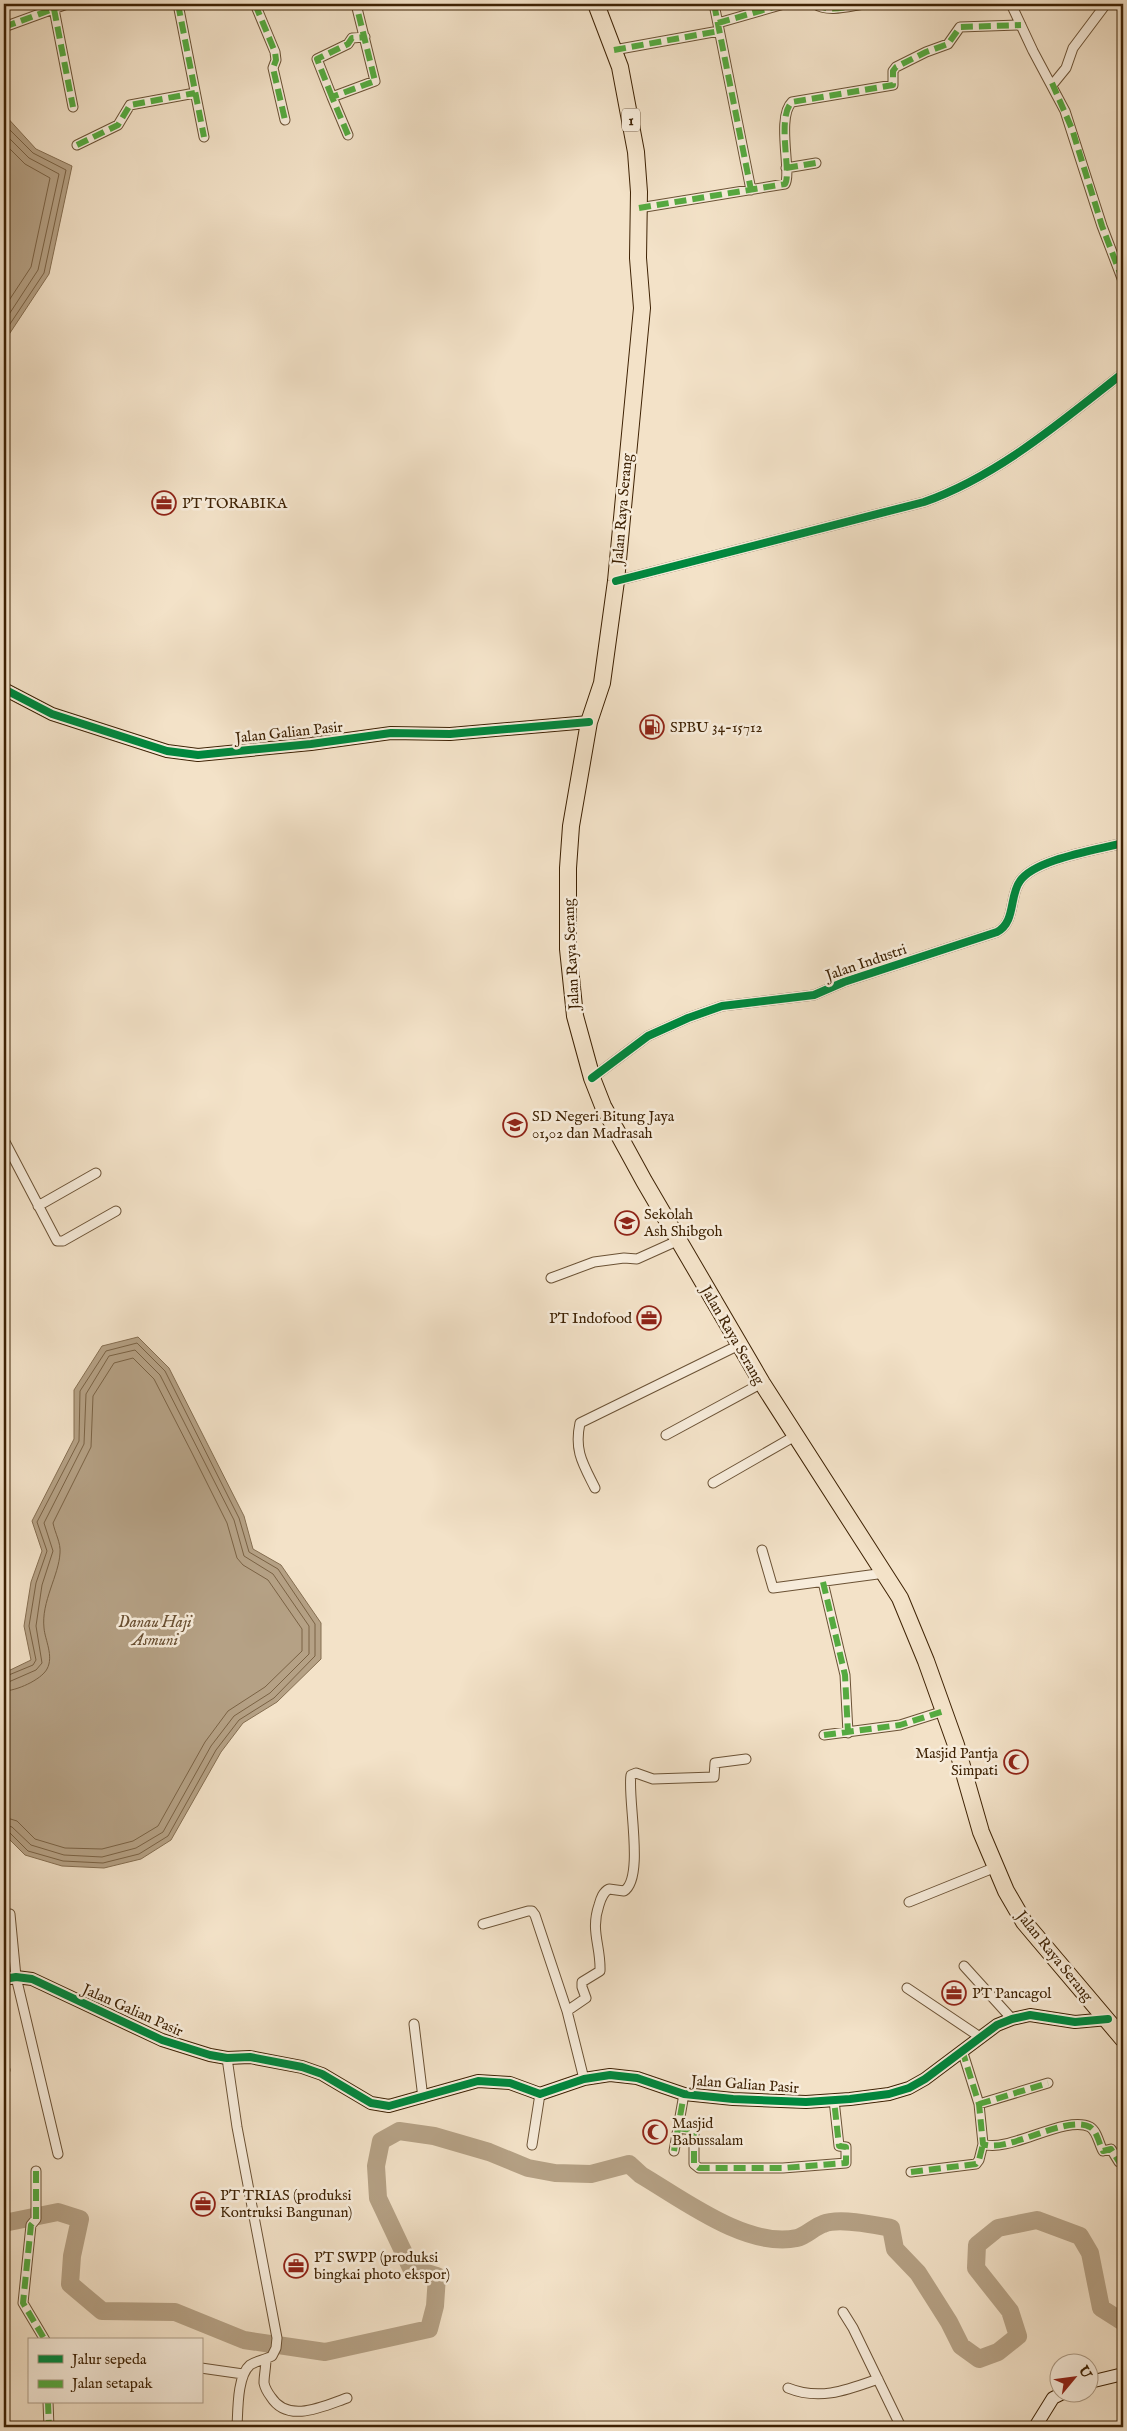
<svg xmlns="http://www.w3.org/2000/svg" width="1127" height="2431" font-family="'IM FELL English',serif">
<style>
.water{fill:#b5a185;stroke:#856e51}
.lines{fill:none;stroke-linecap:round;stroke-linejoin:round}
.shore{stroke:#7a6244;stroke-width:1}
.river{stroke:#b5a185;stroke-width:18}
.street-casing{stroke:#6b5235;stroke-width:11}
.secondary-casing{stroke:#3e2204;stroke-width:14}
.highway-casing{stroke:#3e2204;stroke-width:18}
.street{stroke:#f7ecdb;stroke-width:9}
.secondary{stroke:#f7ecdb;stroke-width:12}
.highway{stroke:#f3e2c8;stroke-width:16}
.quiet{stroke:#55aa40;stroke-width:6;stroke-dasharray:12 6;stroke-linecap:butt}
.cycleway-casing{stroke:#f7ecdb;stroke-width:11}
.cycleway{stroke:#00873e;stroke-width:8}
.labels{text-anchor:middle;stroke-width:5;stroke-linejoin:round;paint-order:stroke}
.shield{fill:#f7ecdb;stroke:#765f44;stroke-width:1}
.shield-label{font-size:14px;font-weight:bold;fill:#3e2204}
.poi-label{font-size:15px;fill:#3e2204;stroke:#f7ecdb;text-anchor:start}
.street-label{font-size:15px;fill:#3e2204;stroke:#f7ecdb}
.water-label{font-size:16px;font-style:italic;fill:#684e31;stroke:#f7ecdb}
</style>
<rect width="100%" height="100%" fill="#f3e2c8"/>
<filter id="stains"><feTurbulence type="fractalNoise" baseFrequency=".004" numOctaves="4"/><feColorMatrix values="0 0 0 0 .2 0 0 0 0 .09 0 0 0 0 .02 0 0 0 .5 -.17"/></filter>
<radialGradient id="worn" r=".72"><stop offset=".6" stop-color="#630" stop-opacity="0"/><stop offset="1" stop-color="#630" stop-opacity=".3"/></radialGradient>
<path class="water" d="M4,114L36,149L72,166L49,274L4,342Z
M138,1337L169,1368L244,1516L253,1549L281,1565L321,1623V1659L277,1702L243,1723L221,1752L171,1840L141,1859L104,1868L62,1866L25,1855L4,1834V1673L31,1660L24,1626L31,1582L42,1551L32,1521L74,1439V1390L102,1346Z"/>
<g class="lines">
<path class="shore" d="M4,124L33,153L66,170L44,273L4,333
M4,133L29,158L59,174L38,270L4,322
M4,143L25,164L50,178L31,267L4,308
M4,1677L33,1665L36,1660L29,1626L36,1583L47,1551L37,1522L79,1441L80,1391L106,1351L137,1343L165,1371L239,1518L249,1552L278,1569L315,1624V1656L274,1698L239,1720L216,1750L168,1836L139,1854L103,1863L63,1861L28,1851L9,1832L4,1831
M4,1684L36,1670L42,1663L36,1626L42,1585L53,1551L44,1523L84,1444L86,1394L109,1356L135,1350L160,1375L234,1520L244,1556L273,1574L309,1626V1654L270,1693L234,1716L211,1746L163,1832L136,1848L102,1857L64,1855L31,1845L12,1827L4,1824
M4,1691C16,1691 41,1680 47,1669C54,1656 45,1640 44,1628C41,1602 59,1575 60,1553C61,1543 55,1533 53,1523L91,1447L93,1396L114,1363L133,1358L154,1379L192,1453L227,1523L237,1558L243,1565L268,1580L302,1629V1651L265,1687L228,1711L205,1742L158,1826L133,1841L102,1849L65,1848L35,1839L17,1821L4,1817"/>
<path class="river" d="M4,2223L58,2212L80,2219L72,2256L70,2284L102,2311L175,2312L244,2340L325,2352L429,2329L435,2306L437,2276L411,2268L378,2198L376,2166L381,2141L399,2131L434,2136L489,2152L528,2168L555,2173L591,2174L629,2164L641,2175C682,2199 747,2249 797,2238C806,2236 814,2227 823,2224C838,2217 876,2225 891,2228L895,2249L918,2273L949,2322L961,2346L979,2359L998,2352L1018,2336L1010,2311L976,2268L977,2245L998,2228L1037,2220L1080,2236L1090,2253L1101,2308L1123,2322"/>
<g class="street-casing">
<path id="street" d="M178,4L204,137
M255,4L275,52L276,60L273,68L285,120
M714,4L751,190
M815,4C828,13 850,6 865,4
M1011,4L1033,51L1065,111L1102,226L1123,281
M54,9L73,107
M718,23L784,4
M4,27L67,4
M614,50L719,31
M1053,84L1066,68L1073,48L1106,4
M332,97L317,59L348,44L352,38L365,37
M348,135L332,97L375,81L356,4
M77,145L118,125L130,105L195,93
M786,168L816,163
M639,208L785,184C792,174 776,117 792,102L893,85V71L896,67L926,52L948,44L960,27L1021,25
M616,581L924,502C998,476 1062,421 1123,373
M592,1078L648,1036L688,1018L722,1006L814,995L844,982L997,932C1016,922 1009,896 1020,881C1035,859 1097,850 1123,843
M4,1140L57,1241H63L116,1211
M38,1206L96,1173
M551,1278L594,1262L624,1258L637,1259L677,1241
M666,1435L762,1383
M713,1483L795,1436
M595,1488C583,1464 574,1451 580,1423L739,1345
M762,1550L773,1588L885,1573
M823,1582L845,1675L848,1733
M824,1735L900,1725L944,1711
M909,1902L996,1867
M10,1914L16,1977L58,2154
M483,1924L528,1911H532L535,1915L567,2011L584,2079
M964,1966L1012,2019
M907,1988L980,2037
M567,2011L586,1998L582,1987V1982L600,1971C601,1946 590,1931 599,1905C601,1898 603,1892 609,1889L624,1891C645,1878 627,1797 631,1775L636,1773L653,1779L714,1777L715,1763L746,1759
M414,2024L423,2098
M962,2050L979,2104L983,2144C1007,2154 1066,2114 1090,2127C1097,2131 1099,2144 1103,2151L1111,2149L1119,2162L1123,2163
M227,2058L237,2127L277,2338L276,2348L272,2356C265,2360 256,2361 250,2365C237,2376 238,2411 237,2427
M4,2070H5
M979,2104L1048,2083
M678,2128L692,2130L694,2132V2164L699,2168H783L846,2163V2147L839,2146L834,2100
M532,2145L540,2094
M674,2151L684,2094
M36,2171V2219L31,2225L23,2303L45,2340
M911,2172L976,2164L979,2160L983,2144
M843,2312L853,2328L901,2427
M266,2359C266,2367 264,2375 264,2383C265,2388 268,2393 271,2397C288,2424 324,2406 347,2398
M201,2368L243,2374
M788,2388C820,2401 847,2390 878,2379
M48,2402L49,2427"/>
</g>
<g class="secondary-casing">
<path id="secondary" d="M4,689L52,714L167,751L198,755L311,744L391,733L450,734L589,722
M4,1979L16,1977L32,1979L162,2040L210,2055L227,2058L250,2057L302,2067L322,2074L371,2103L389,2106L478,2081L510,2083L540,2094L584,2079L610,2075L637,2078L684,2094L733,2099L806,2102L850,2099L889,2094L909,2088L925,2079L997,2025L1012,2019L1030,2015L1075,2022L1108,2019
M1090,2382L1123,2374
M1035,2427L1053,2398L1061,2394"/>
</g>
<g class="highway-casing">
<path id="highway" d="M596,4L620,67L636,152L639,192L638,258L642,308L616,581L602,683L589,722L571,826L568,868V949L575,1016L592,1078L603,1106L644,1181L762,1383L900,1598L926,1661L956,1745L981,1832L1006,1891L1024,1922L1123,2039"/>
</g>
<use href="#street" class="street"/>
<use href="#secondary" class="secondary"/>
<use href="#highway" class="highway"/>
<path class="quiet" d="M178,4L204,137
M255,4L275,52L276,60L273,68L285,120
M714,4L751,190
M815,4C828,13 850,6 865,4
M54,9L73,107
M718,23L784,4
M4,27L67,4
M614,50L719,31
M1052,83L1072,129L1102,226L1123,281
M332,97L317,59L348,44L352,38L365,37
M348,135L332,97L375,81L356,4
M77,145L118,125L130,105L195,93
M786,168L816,163
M639,208L785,184C792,174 776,117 792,102L893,85V71L896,67L926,52L948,44L960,27L1021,25
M823,1582L845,1675L848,1733
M824,1735L900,1725L944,1711
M962,2050L979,2104L983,2144C1007,2154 1066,2114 1090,2127C1097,2131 1099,2144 1103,2151L1111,2149L1119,2162L1123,2163
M4,2070H5
M979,2104L1048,2083
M678,2128L692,2130L694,2132V2164L699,2168H783L846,2163V2147L839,2146L834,2100
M674,2151L684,2094
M36,2171V2219L31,2225L23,2303L45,2340
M911,2172L976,2164L979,2160L983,2144
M48,2402L49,2427"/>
<g class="cycleway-casing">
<path id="cycleway" d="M616,581L924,502C998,476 1062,421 1123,373
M4,689L52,714L167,751L198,755L311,744L391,733L450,734L589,722
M592,1078L648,1036L688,1018L722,1006L814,995L844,982L997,932C1016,922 1009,896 1020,881C1035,859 1097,850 1123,843
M4,1979L16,1977L32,1979L162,2040L210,2055L227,2058L250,2057L302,2067L322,2074L371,2103L389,2106L478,2081L510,2083L540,2094L584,2079L610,2075L637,2078L684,2094L733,2099L806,2102L850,2099L889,2094L909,2088L925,2079L997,2025L1012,2019L1030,2015L1075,2022L1108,2019"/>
</g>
<use href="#cycleway" class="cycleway"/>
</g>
<defs>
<g id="office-ring" transform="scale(1.25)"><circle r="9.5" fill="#f7ecdb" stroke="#8f2418" stroke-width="1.5"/><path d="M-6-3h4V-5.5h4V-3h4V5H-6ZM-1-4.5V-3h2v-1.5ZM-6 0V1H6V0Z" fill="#8f2418"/></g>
<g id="fuel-ring" transform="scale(1.25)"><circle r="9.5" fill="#f7ecdb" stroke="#8f2418" stroke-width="1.5"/><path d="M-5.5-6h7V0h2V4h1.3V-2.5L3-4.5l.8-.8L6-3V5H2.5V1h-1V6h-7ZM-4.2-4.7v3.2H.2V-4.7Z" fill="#8f2418"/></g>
<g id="school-ring" transform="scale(1.25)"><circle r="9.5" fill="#f7ecdb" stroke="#8f2418" stroke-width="1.5"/><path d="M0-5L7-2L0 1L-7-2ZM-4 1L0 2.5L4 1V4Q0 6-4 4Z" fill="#8f2418"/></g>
<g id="mosque-ring" transform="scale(1.25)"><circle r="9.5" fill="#f7ecdb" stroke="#8f2418" stroke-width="1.5"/><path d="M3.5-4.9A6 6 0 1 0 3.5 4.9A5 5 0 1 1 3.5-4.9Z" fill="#8f2418"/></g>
</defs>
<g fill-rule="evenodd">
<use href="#office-ring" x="164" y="503"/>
<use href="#fuel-ring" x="652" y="727"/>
<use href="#school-ring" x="515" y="1125"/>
<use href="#school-ring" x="627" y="1223"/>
<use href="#office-ring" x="649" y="1318"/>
<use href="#mosque-ring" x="1016" y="1762"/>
<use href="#office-ring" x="954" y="1993"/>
<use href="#mosque-ring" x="655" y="2132"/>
<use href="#office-ring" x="203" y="2204"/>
<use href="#office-ring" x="296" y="2266"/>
</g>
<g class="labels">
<rect class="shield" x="622" y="108.5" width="18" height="23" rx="4"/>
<g class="shield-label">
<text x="631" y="125">1</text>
</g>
<g class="poi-label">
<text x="182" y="508">PT TORABIKA</text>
<text x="670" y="732">SPBU 34-15712</text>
<text x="532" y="1121">SD Negeri Bitung Jaya<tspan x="532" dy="17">01,02 dan Madrasah</tspan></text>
<text x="644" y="1219">Sekolah<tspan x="644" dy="17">Ash Shibgoh</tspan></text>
<text x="632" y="1323" text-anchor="end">PT Indofood</text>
<text x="998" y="1758" text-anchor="end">Masjid Pantja<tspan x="998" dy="17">Simpati</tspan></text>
<text x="972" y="1998">PT Pancagol</text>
<text x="672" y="2128">Masjid<tspan x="672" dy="17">Babussalam</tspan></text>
<text x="220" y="2200">PT TRIAS (produksi<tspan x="220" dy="17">Kontruksi Bangunan)</tspan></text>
<text x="314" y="2262">PT SWPP (produksi<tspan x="314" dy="17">bingkai photo ekspor)</tspan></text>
</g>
<g class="street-label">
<text transform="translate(622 509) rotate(-85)" y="5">Jalan Raya Serang</text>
<text transform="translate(289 732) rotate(-6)" y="5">Jalan Galian Pasir</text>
<text transform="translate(571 954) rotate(-93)" y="5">Jalan Raya Serang</text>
<text transform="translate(866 962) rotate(-19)" y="5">Jalan Industri</text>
<text transform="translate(733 1335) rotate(60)" y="5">Jalan Raya Serang</text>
<text transform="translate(1055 1956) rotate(51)" y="5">Jalan Raya Serang</text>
<text transform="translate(133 2010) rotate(24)" y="5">Jalan Galian Pasir</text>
<text transform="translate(745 2084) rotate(4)" y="5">Jalan Galian Pasir</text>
</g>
<g class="water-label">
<text x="155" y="1627">Danau Haji<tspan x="155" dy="18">Asmuni</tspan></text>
</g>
</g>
<rect width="1127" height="2431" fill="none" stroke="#f3e2c8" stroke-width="20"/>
<rect x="5" y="5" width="1117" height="2421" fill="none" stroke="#3e2204" stroke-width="2.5"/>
<rect x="10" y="10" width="1107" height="2411" fill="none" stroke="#3e2204"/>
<rect x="28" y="2338" width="175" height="65" fill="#f7ecdb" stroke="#ad9b85"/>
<rect x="38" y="2355" width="25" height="8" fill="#00873e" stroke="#ad9b85"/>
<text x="72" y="2364" font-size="15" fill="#3e2204">Jalur sepeda</text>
<rect x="38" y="2380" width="25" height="8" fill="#55aa40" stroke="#ad9b85"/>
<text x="72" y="2388" font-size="15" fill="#3e2204">Jalan setapak</text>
<g transform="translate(1074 2378) rotate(61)"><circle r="24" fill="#f7ecdb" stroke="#ad9b85"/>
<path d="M0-4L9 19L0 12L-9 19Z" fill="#8f2418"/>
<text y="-8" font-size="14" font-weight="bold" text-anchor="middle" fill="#3e2204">U</text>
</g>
<rect width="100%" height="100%" filter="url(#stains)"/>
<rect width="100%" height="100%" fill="url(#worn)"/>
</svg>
